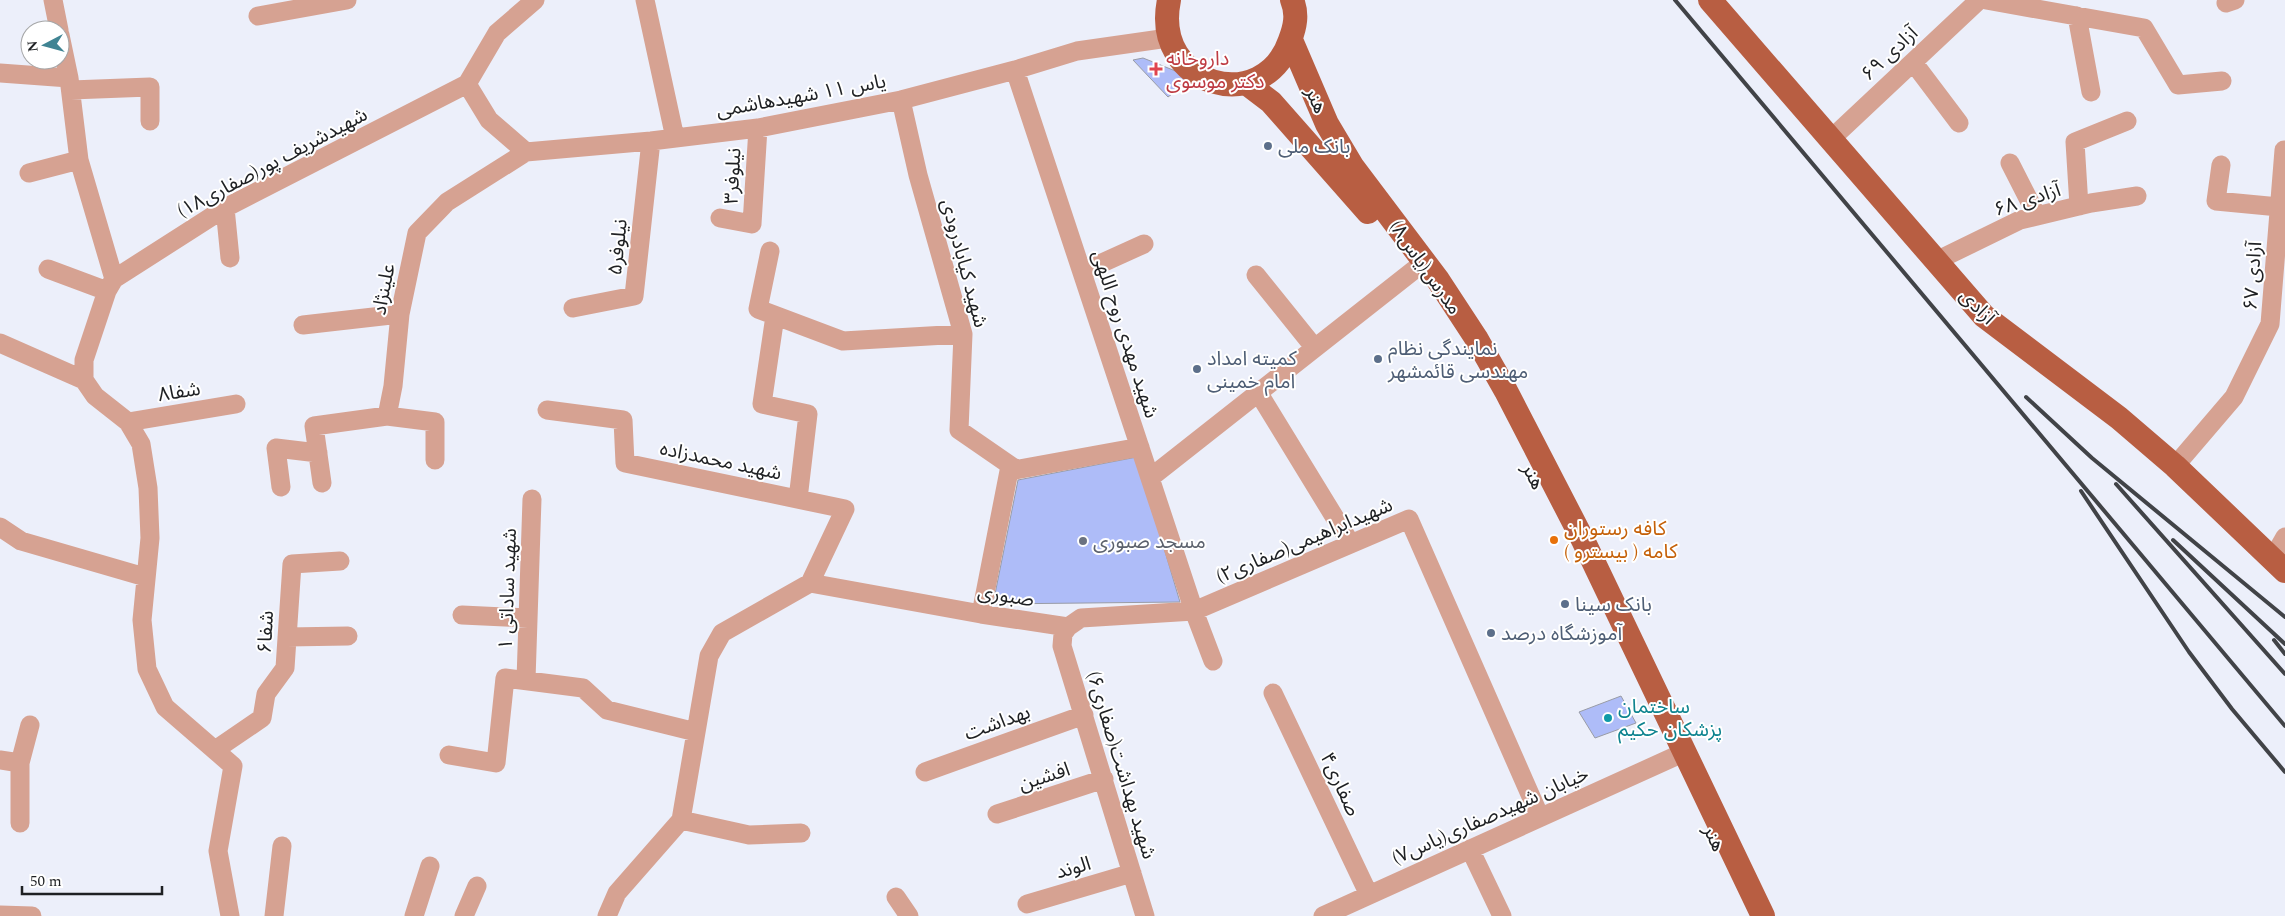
<svg xmlns="http://www.w3.org/2000/svg" width="2285" height="916" font-family="Spectral,'Noto Sans Arabic',serif">
<style>
.building{fill:#aebcf8;stroke:#999ca6}
.lines{fill:none;stroke-linecap:round;stroke-linejoin:round}
.minor{stroke:#d6a292;stroke-width:19}
.major{stroke:#b85e42;stroke-width:24}
.rail{stroke:#414347;stroke-width:4}
.health-dot{fill:#e0444e;stroke:#fff;stroke-width:2}
.service-dot{fill:#5c6f8a;stroke:#fff;stroke-width:2}
.food-dot{fill:#e8710a;stroke:#fff;stroke-width:2}
.worship-dot{fill:#6b7280;stroke:#fff;stroke-width:2}
.culture-dot{fill:#0f9aa8;stroke:#fff;stroke-width:2}
.labels{text-anchor:middle;stroke-width:4;stroke-linejoin:round;paint-order:stroke}
.street-label{font-size:20px;fill:#1e2023;stroke:#fff}
.health-label{font-size:20px;fill:#be3a42;stroke:#fff;text-anchor:start}
.service-label{font-size:20px;fill:#4e5e75;stroke:#fff;text-anchor:start}
.food-label{font-size:20px;fill:#c56008;stroke:#fff;text-anchor:start}
.worship-label{font-size:20px;fill:#5b616d;stroke:#fff;text-anchor:start}
.culture-label{font-size:20px;fill:#0d838f;stroke:#fff;text-anchor:start}
</style>
<rect width="100%" height="100%" fill="#eceffa"/>
<path class="building" d="M1143,58L1193,78L1168,97L1133,60Z
M1137,457L1180,602L993,604L1018,480Z
M1621,696L1636,723L1595,738L1579,712Z"/>
<g class="lines">
<path class="minor" d="M53,0L59,30
M645,0L675,138
M1986,0L2144,28L2178,85L2222,81
M2226,3L2235,0
M258,16L347,0
M2077,16L2091,92
M60,35L69,78L79,160L114,279
M1913,62L1959,123
M1015,70L1194,611L1213,661
M0,73L69,78
M467,84L489,120L526,152L651,141L758,128L901,100L1015,70L1077,51L1168,38
M467,84L497,33L535,0
M71,90L150,87V121
M901,100L918,175L963,334L959,430L1017,470
M1831,139L1979,0
M2010,163L2037,216
M2221,165L2216,201L2279,207
M29,173L79,160
M2079,206L2075,142L2127,121
M225,208L230,258
M720,218L752,224L758,128
M770,251L758,309L843,341L963,334
M1936,261L2020,220L2091,203L2137,196
M48,269L107,291
M1082,272L1144,244
M1256,275L1314,347
M573,308L634,296L651,141
M775,316L762,404L808,414L798,499
M303,325L400,314
M0,343L84,380
M1258,392L1351,544
M547,410L623,420L625,463L845,509L810,583
M387,416L435,422V460
M128,422L236,404
M2175,466L2234,397L2270,324L2284,150
M1150,478L1414,270
M322,483L314,426L387,416L393,386L400,314L417,233L447,202L526,152
M281,487L276,448L318,453
M0,527L21,541L145,577
M2273,558L2285,537
M810,583L981,614L1068,627L1081,618L1194,611L1409,519L1540,817
M981,614L1009,471L1140,447
M462,615L528,618
M1068,627L1063,634L1062,646L1145,916
M287,637L348,636
M526,680L532,499
M1273,693L1369,895
M215,750L262,718L266,694L285,668L292,564L340,561
M449,755L496,763L505,678L583,688L607,710L696,732
M0,760L20,763V823
M20,763L30,725
M925,772L1084,715
M997,814L1104,779
M681,820L749,835L801,833
M1470,849L1502,916
M896,897L909,916
M1027,904L1132,873
M0,915L32,916
M230,916L218,851L233,766L165,707L147,669L142,620L150,538L148,488L141,444L128,422L95,396L84,380V360L107,291L114,279L225,208L467,84
M274,916L282,846
M414,916L430,866
M464,916L477,886
M607,916L617,893L681,820L709,656L722,633L810,583
M1323,916L1676,756"/>
<path class="major" d="M1169,0C1151,87 1264,117 1290,40C1295,27 1298,14 1292,0
M1710,0L1984,316L2119,418L2175,466L2285,571
M1291,40L1327,124L1352,166L1438,280L1476,338L1506,391L1583,540L1763,916
M1246,83L1271,102L1368,212"/>
<path class="rail" d="M1675,0L2285,726
M2026,397L2092,458L2285,617
M2116,484L2285,674
M2081,491L2189,652L2232,709L2285,772
M2173,540L2285,644
M2274,640L2285,654"/>
</g>
<path class="health-dot" d="M1153.5 61.5h5v5h5v5h-5v5h-5v-5h-5v-5h5z"/>
<g class="service-dot">
<circle cx="1268" cy="146" r="5"/>
<circle cx="1378" cy="359" r="5"/>
<circle cx="1197" cy="369" r="5"/>
<circle cx="1565" cy="604" r="5"/>
<circle cx="1491" cy="633" r="5"/>
</g>
<circle class="food-dot" cx="1554" cy="540" r="5"/>
<circle class="worship-dot" cx="1083" cy="541" r="5"/>
<circle class="culture-dot" cx="1608" cy="718" r="5"/>
<g class="labels">
<g class="street-label">
<text transform="translate(1889 53) rotate(-43)" y="7">آزادی ۶۹</text>
<text transform="translate(801 95) rotate(-10)" y="7">یاس ۱۱ شهیدهاشمی</text>
<text transform="translate(1317 100) rotate(66)" y="7">هنر</text>
<text transform="translate(272 162) rotate(-28)" y="7">شهیدشریف پور(صفاری۱۸)</text>
<text transform="translate(732 176) rotate(-87)" y="7">نیلوفر۳</text>
<text transform="translate(2027 199) rotate(-18)" y="7">آزادی ۶۸</text>
<text transform="translate(617 247) rotate(-84)" y="7">نیلوفر۵</text>
<text transform="translate(965 263) rotate(75)" y="7">شهید کیابادرودی</text>
<text transform="translate(1426 267) rotate(55)" y="7">مدرس(یاس۸)</text>
<text transform="translate(2252 276) rotate(-86)" y="7">آزادی ۶۷</text>
<text transform="translate(383 289) rotate(-79)" y="7">علینژاد</text>
<text transform="translate(1978 306) rotate(45)" y="7">آزادی</text>
<text transform="translate(1126 334) rotate(72)" y="7">شهید مهدی روح اللهی</text>
<text transform="translate(179 391) rotate(-9)" y="7">شفا۸</text>
<text transform="translate(721 460) rotate(12)" y="7">شهید محمدزاده</text>
<text transform="translate(1534 476) rotate(63)" y="7">هنر</text>
<text transform="translate(1304 540) rotate(-23)" y="7">شهیدابراهیمی(صفاری۲)</text>
<text transform="translate(507 589) rotate(-88)" y="7">شهید ساداتی ۱</text>
<text transform="translate(1006 595) rotate(9)" y="7">صبوری</text>
<text transform="translate(265 632) rotate(-87)" y="7">شفا۶</text>
<text transform="translate(997 722) rotate(-20)" y="7">بهداشت</text>
<text transform="translate(1122 765) rotate(73)" y="7">شهید بهداشت(صفاری۶)</text>
<text transform="translate(1044 776) rotate(-18)" y="7">افشین</text>
<text transform="translate(1341 784) rotate(65)" y="7">صفاری۴</text>
<text transform="translate(1490 815) rotate(-24)" y="7">خیابان شهیدصفاری(یاس۷)</text>
<text transform="translate(1715 838) rotate(65)" y="7">هنر</text>
<text transform="translate(1073 867) rotate(-16)" y="7">الوند</text>
</g>
<g class="health-label">
<text x="1166" y="65">داروخانه<tspan x="1166" dy="23">دکتر موسوی</tspan></text>
</g>
<g class="service-label">
<text x="1278" y="153">بانک ملی</text>
<text x="1388" y="355">نمایندگی نظام<tspan x="1388" dy="23">مهندسی قائمشهر</tspan></text>
<text x="1207" y="365">کمیته امداد<tspan x="1207" dy="23">امام خمینی</tspan></text>
<text x="1575" y="611">بانک سینا</text>
<text x="1501" y="640">آموزشگاه درصد</text>
</g>
<g class="food-label">
<text x="1564" y="535">کافه رستوران<tspan x="1564" dy="23">کامه ( بیسترو )</tspan></text>
</g>
<g class="worship-label">
<text x="1093" y="548">مسجد صبوری</text>
</g>
<g class="culture-label">
<text x="1618" y="713">ساختمان<tspan x="1618" dy="23">پزشکان حکیم</tspan></text>
</g>
</g>
<g transform="translate(45 45) rotate(264)"><circle r="24" fill="#ffffff" stroke="#a5a6a7"/>
<path d="M0-4L9 19L0 12L-9 19Z" fill="#408493"/>
<text y="-8" font-size="14" font-weight="bold" text-anchor="middle" fill="#1e2023">N</text>
</g>
<path d="M22 886v8h140v-8" fill="none" stroke="#1e2023" stroke-width="2.5"/>
<text x="30" y="886" font-size="15" fill="#1e2023" stroke="#ffffff" stroke-width="4" paint-order="stroke">50 m</text>
</svg>
